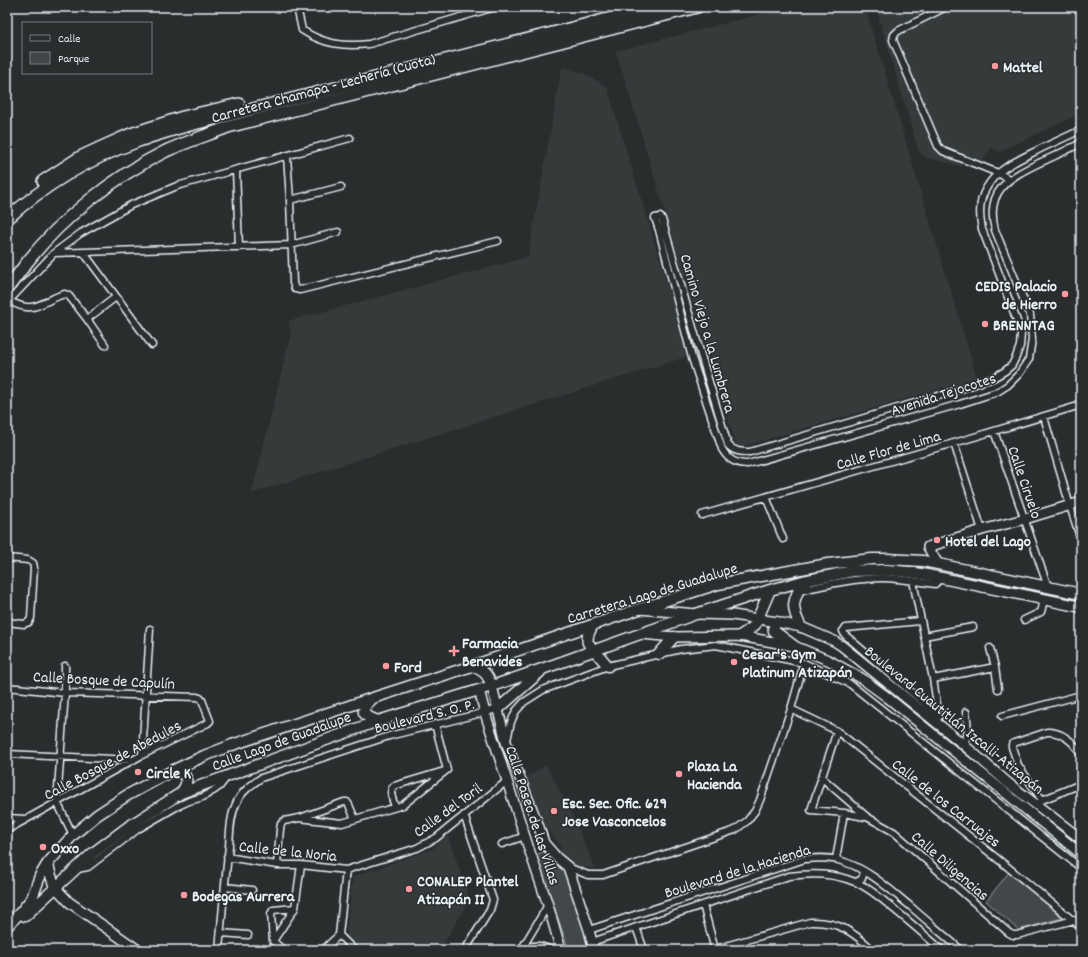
<svg xmlns="http://www.w3.org/2000/svg" width="1088" height="957" font-family="Dekko,sans-serif">
<style>
.built{fill:#363a3b}
.green{fill:#424648;stroke:#959ca0}
.lines{fill:none;stroke-linecap:round;stroke-linejoin:round}
.street-casing{stroke:#e8f1f8;stroke-width:9}
.secondary-casing{stroke:#e8f1f8;stroke-width:12}
.primary-casing{stroke:#e8f1f8;stroke-width:13}
.highway-casing{stroke:#e8f1f8;stroke-width:14}
.street{stroke:#2a2d2e;stroke-width:6}
.secondary{stroke:#2a2d2e;stroke-width:9}
.primary{stroke:#2a2d2e;stroke-width:10}
.highway{stroke:#2a2d2e;stroke-width:11}
.poi-dot{fill:#ff9aa2;stroke:#2a2d2e;stroke-width:1.5}
.labels{text-anchor:middle;stroke-width:3;stroke-linejoin:round;paint-order:stroke}
.poi-label{font-size:16px;font-weight:bold;fill:#e8f1f8;stroke:#2a2d2e;text-anchor:start}
.street-label{font-size:16px;fill:#e8f1f8;stroke:#2a2d2e}
</style>
<rect width="100%" height="100%" fill="#2a2d2e"/>
<filter id="ink" filterUnits="userSpaceOnUse"><feTurbulence type="fractalNoise" baseFrequency=".025" numOctaves="2"/><feDisplacementMap in="SourceGraphic" scale="8" xChannelSelector="R" yChannelSelector="G"/><feConvolveMatrix kernelMatrix="1 2 1 2 8 2 1 2 1" color-interpolation-filters="sRGB"/></filter>
<g filter="url(#ink)">
<path class="built" d="M789,7H865L977,378L740,447L736,445L616,51Z
M878,7H1081V113L999,152L992,148L976,169L927,158L919,152L879,18Z
M562,67L583,73L607,87L689,356L252,493L291,333L288,321L528,257Z
M546,765L572,814L595,868H588L578,866L571,862L558,851L562,848L551,834L545,825H543L533,803L526,778Z
M448,836L470,900L439,950H363L346,936L353,877L432,849Z"/>
<path class="green" d="M545,851L564,871L583,925L590,950H569L536,855Z
M1010,871L1065,917L1018,930L986,901Z"/>
<g class="lines">
<g class="street-casing">
<path id="street" d="M297,7L302,30C323,44 344,47 369,44L495,7
M946,7L898,31L894,35L893,40L938,146L943,151L998,173L1009,179
M1081,130C1068,136 1055,142 1042,148C1023,158 998,167 987,187C979,199 979,215 982,229L1017,321L1021,334L1020,346L1016,357L1012,365L1005,371L993,378L955,391L750,452C742,452 734,452 728,445L701,355L662,219L660,217L655,218L659,230L692,358L722,449C728,460 736,464 748,464L960,404L997,392L1008,385L1019,374L1029,359L1032,339L1030,315L995,230C985,191 1008,178 1039,163C1053,157 1067,150 1081,143
M287,156L290,200L293,283L295,289L300,290L498,241
M236,170L239,247
M290,200L341,187
M54,253L291,245L338,232
M84,253L152,345
M9,301C14,303 21,307 27,307C39,309 53,296 65,294L69,296L87,319L105,345
M7,303L54,253L81,233L131,205L177,186L350,138
M87,319L116,297
M1044,417L1070,506L1081,540
M994,431L1048,587
M954,443L982,530
M766,497L783,539
M702,515L954,443L1081,405
M7,558L28,560L33,563L34,568L31,618L29,622L24,624L7,622
M913,581L933,679L939,717
M798,591C825,585 854,578 883,578C900,578 918,582 935,584L939,580V578
M1024,620L1041,612L1044,600
M920,621L846,628L843,631L845,635L939,716L935,721
M924,636L973,627
M990,648L995,667L998,689
M65,666V693L57,802L73,835
M933,679L995,667
M7,687L65,693L197,697L200,698L202,700L210,721L208,723L142,755L7,830
M791,709L837,731L1004,864L1081,927
M1002,716L1081,695
M435,724L447,770
M837,731L811,810L844,813L865,817
M507,740L511,722L516,711L524,702L543,690L608,666L681,649L716,645L804,663L850,684L1081,868
M964,745C969,733 968,725 966,712
M7,754L133,760
M142,755L150,629
M821,777L867,817L894,832L1009,933L1013,935H1017L1074,920
M1042,800L1018,765L1012,747V744L1014,743L1047,732C1061,731 1074,742 1081,754
M1039,803L1042,800L1081,784
M395,807C393,800 388,791 394,786L444,771
M464,815L493,900L490,910L465,950
M7,818L26,819
M300,818L344,802H347L349,805L355,819
M502,844L525,836
M227,857L277,865H301L346,870L417,848L436,838L507,781
M836,859L844,813
M277,865L280,829L281,824L284,821L299,818L342,823L403,805L447,770
M568,867L588,875H603L715,837L735,830L747,821L755,811L760,800L791,709L804,663
M77,869L88,867L138,829L176,807L189,801L203,797L213,791L220,786L227,777
M856,882C863,879 864,877 862,870
M225,887L252,890
M703,905L715,950
M636,927L644,950
M589,930L805,859C816,858 827,857 838,860C866,867 888,888 910,906C927,921 944,935 961,950
M221,933L248,935
M339,935L354,950
M273,941L295,908L301,865
M592,942L789,876C812,873 833,873 855,882C870,888 883,900 895,910C911,923 927,937 942,950
M521,949C534,945 539,944 551,950
M715,949L810,922C839,921 853,932 873,950
M219,950C222,915 225,880 229,846C230,832 230,817 236,804C241,792 251,785 261,778L389,736L498,709
M283,950L273,941L271,914L273,910L295,908
M323,950L339,935L346,870
M521,950L548,905"/>
</g>
<g class="secondary-casing">
<path id="secondary" d="M928,547L982,530L1025,519L1081,502
M928,547L938,564
M640,609L696,614L733,615L777,622L801,627L834,641L842,646L964,745L1008,783L1081,839
M641,634L674,637L740,636L794,646L828,660L861,678L887,697L1081,854
M492,686L506,742L539,827L544,843L557,858L568,867L589,930L594,950
M479,690L485,713L529,849L548,905L561,950
M55,887L69,902L138,950"/>
</g>
<g class="primary-casing">
<path id="primary" d="M777,622C774,625 773,627 774,631L794,646
M593,625C590,631 586,636 588,643L608,666
M801,627C790,606 793,601 803,581
M740,636L749,630L755,625L770,590
M659,654L674,637
M472,666C485,671 487,674 492,686
M373,698C360,710 360,715 378,721
M498,709L540,672
M172,771C188,773 190,780 181,793
M48,863C49,872 52,879 55,887
M25,916L93,853L128,827L181,793L378,721L492,686L542,669L696,614L770,590L803,581L853,571L886,570L909,572L927,575L1081,607
M7,926L20,913L32,898L40,876L48,863L73,835L97,815L126,796L172,771L204,756L232,745L373,698L472,666L639,609L718,584L828,564L872,559H887L923,561L938,564L1081,594"/>
</g>
<g class="highway-casing">
<path id="highway" d="M43,181L80,157L106,145L131,134L183,117L239,104
M7,219C44,185 89,159 136,142C152,136 169,131 186,126L655,7
M7,289C13,281 19,273 25,265C60,219 115,176 166,151C186,142 208,135 228,127L697,7"/>
</g>
<use href="#street" class="street"/>
<use href="#secondary" class="secondary"/>
<use href="#primary" class="primary"/>
<use href="#highway" class="highway"/>
</g>
</g>
<g class="poi-dot">
<circle cx="995" cy="66" r="4"/>
<circle cx="1065" cy="294" r="4"/>
<circle cx="985" cy="324" r="4"/>
<circle cx="937" cy="540" r="4"/>
<path d="M452 645h4v4h4v4h-4v4h-4v-4h-4v-4h4z"/>
<circle cx="734" cy="662" r="4"/>
<circle cx="386" cy="666" r="4"/>
<circle cx="138" cy="772" r="4"/>
<circle cx="679" cy="774" r="4"/>
<circle cx="554" cy="811" r="4"/>
<circle cx="43" cy="847" r="4"/>
<circle cx="409" cy="889" r="4"/>
<circle cx="184" cy="895" r="4"/>
</g>
<g class="labels">
<g class="poi-label">
<text x="1003" y="72">Mattel</text>
<text x="1057" y="291" text-anchor="end">CEDIS Palacio<tspan x="1057" dy="18">de Hierro</tspan></text>
<text x="993" y="330">BRENNTAG</text>
<text x="945" y="546">Hotel del Lago</text>
<text x="462" y="648">Farmacia<tspan x="462" dy="18">Benavides</tspan></text>
<text x="742" y="659">Cesar's Gym<tspan x="742" dy="18">Platinum Atizapán</tspan></text>
<text x="394" y="672">Ford</text>
<text x="687" y="771">Plaza La<tspan x="687" dy="18">Hacienda</tspan></text>
<text x="146" y="778">Circle K</text>
<text x="562" y="808">Esc. Sec. Ofic. 629<tspan x="562" dy="18">Jose Vasconcelos</tspan></text>
<text x="51" y="853">Oxxo</text>
<text x="417" y="886">CONALEP Plantel<tspan x="417" dy="18">Atizapán II</tspan></text>
<text x="192" y="901">Bodegas Aurrera</text>
</g>
<g class="street-label">
<text transform="translate(323 87) rotate(-15)" y="6">Carretera Chamapa - Lechería (Cuota)</text>
<text transform="translate(709 333) rotate(74)" y="6">Camino Viejo a la Lumbrera</text>
<text transform="translate(943 393) rotate(-18)" y="6">Avenida Tejocotes</text>
<text transform="translate(888 449) rotate(-16)" y="6">Calle Flor de Lima</text>
<text transform="translate(1026 482) rotate(71)" y="6">Calle Ciruelo</text>
<text transform="translate(652 592) rotate(-17)" y="6">Carretera Lago de Guadalupe</text>
<text transform="translate(104 679) rotate(3)" y="6">Calle Bosque de Capulín</text>
<text transform="translate(424 715) rotate(-14)" y="6">Boulevard S. O. P.</text>
<text transform="translate(955 719) rotate(39)" y="6">Boulevard Cuautitlán Izcalli-Atizapán</text>
<text transform="translate(281 740) rotate(-20)" y="6">Calle Lago de Guadalupe</text>
<text transform="translate(112 759) rotate(-28)" y="6">Calle Bosque de Abedules</text>
<text transform="translate(947 802) rotate(38)" y="6">Calle de los Carruajes</text>
<text transform="translate(447 809) rotate(-36)" y="6">Calle del Toril</text>
<text transform="translate(534 815) rotate(72)" y="6">Calle Paseo de las Villas</text>
<text transform="translate(288 850) rotate(6)" y="6">Calle de la Noria</text>
<text transform="translate(951 865) rotate(41)" y="6">Calle Diligencias</text>
<text transform="translate(737 870) rotate(-17)" y="6">Boulevard de la Hacienda</text>
</g>
</g>
<rect width="1088" height="957" fill="none" stroke="#2a2d2e" stroke-width="24"/>
<rect x="12" y="12" width="1064" height="933" fill="none" stroke="#e8f1f8" stroke-width="1.5" filter="url(#ink)"/>
<rect x="22" y="22" width="130" height="52" fill="#2a2d2e" stroke="#767b7f"/>
<rect x="30" y="35" width="20" height="6" fill="#2a2d2e" stroke="#767b7f"/>
<text x="58" y="42" font-size="12" fill="#e8f1f8">Calle</text>
<rect x="30" y="52" width="20" height="12" fill="#424648" stroke="#767b7f"/>
<text x="58" y="62" font-size="12" fill="#e8f1f8">Parque</text>
</svg>
